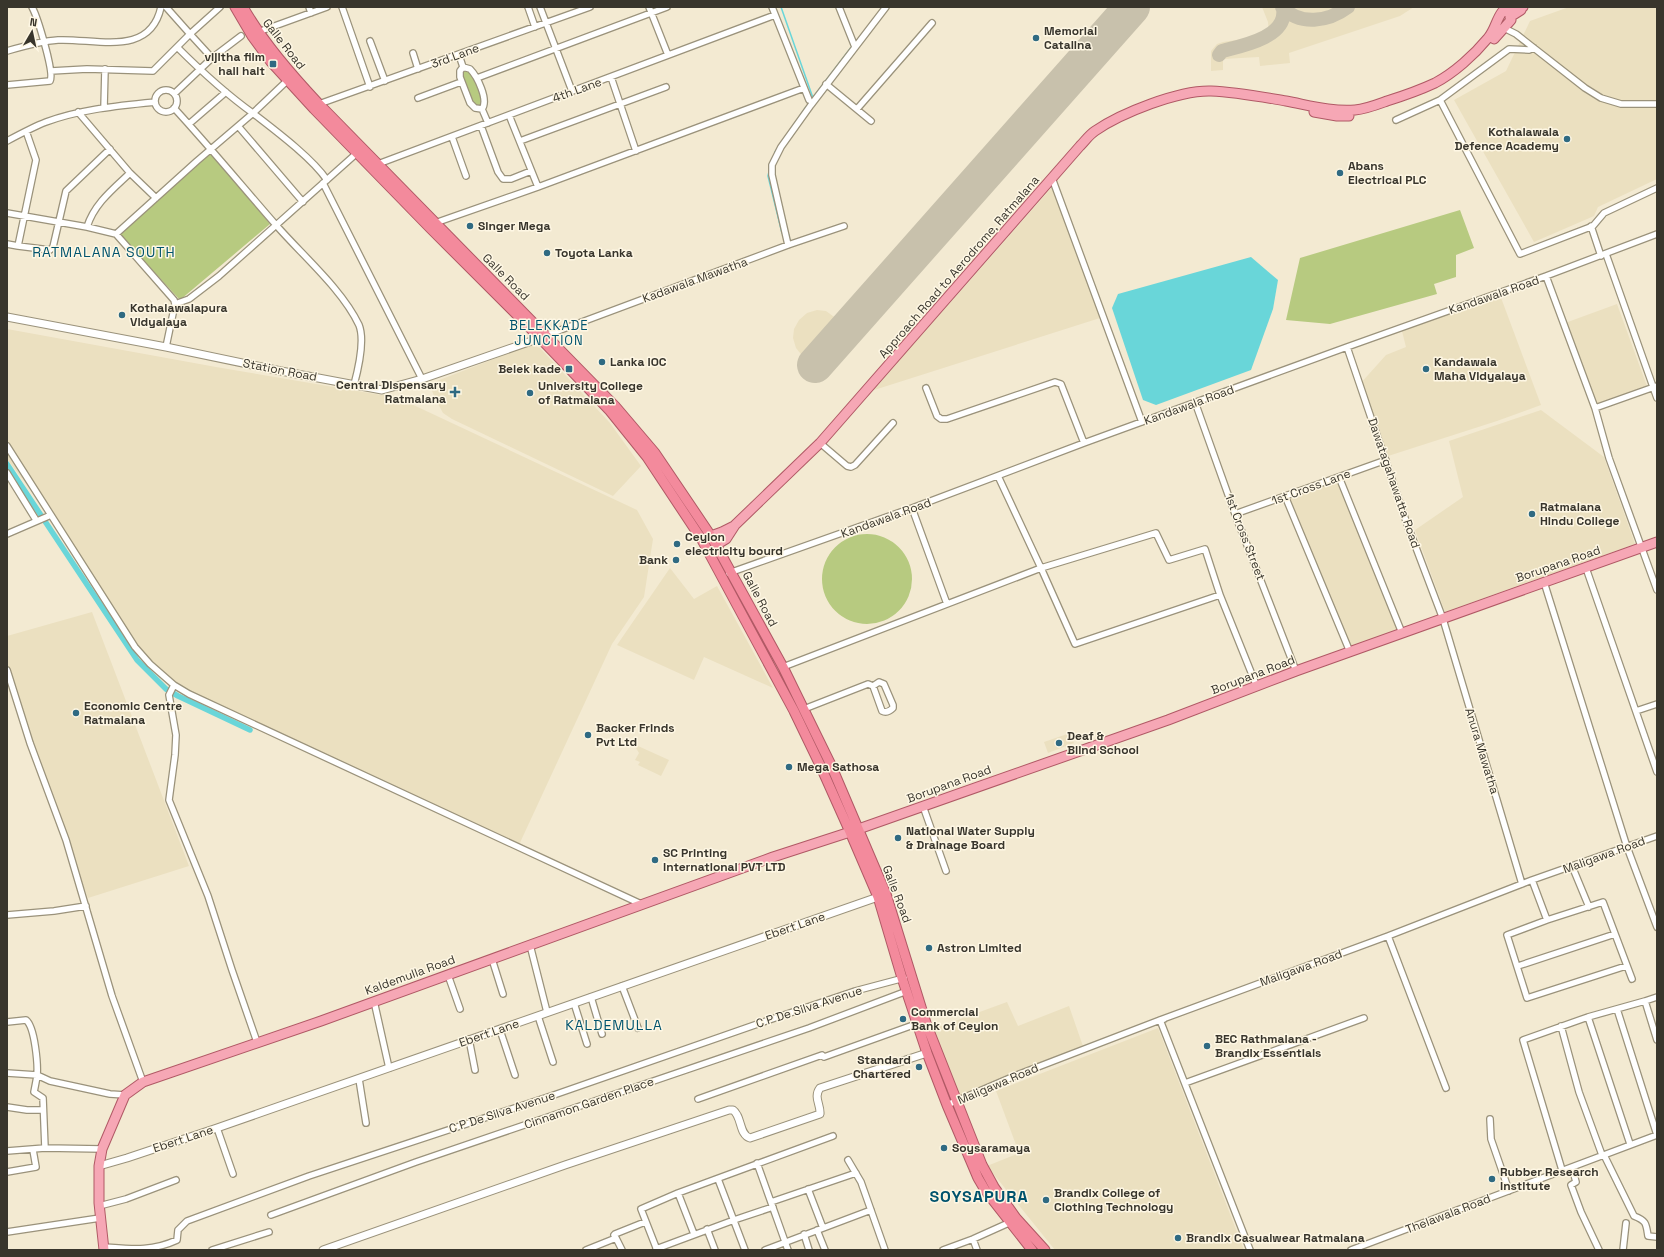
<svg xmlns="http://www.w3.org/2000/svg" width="1664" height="1257" font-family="'Space Grotesk',sans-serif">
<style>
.built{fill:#ebe0c0}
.green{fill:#b7ca80}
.water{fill:#69d6d9}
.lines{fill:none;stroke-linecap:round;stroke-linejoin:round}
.stream{stroke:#69d6d9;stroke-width:1.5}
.canal{stroke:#69d6d9;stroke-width:5.5}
.taxiway{stroke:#c8c1ac;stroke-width:14}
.runway{stroke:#c8c1ac;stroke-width:36}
.minor-casing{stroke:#9a927b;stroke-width:8}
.tertiary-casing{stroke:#9a927b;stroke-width:9}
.primary-casing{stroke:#b05965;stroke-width:11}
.trunk-casing{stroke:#b05965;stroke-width:11}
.minor{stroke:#fff;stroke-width:5.5}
.tertiary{stroke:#fff;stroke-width:7}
.primary{stroke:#f6a7b5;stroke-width:9}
.trunk{stroke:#f38a9c;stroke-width:9}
.poi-dot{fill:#2f6a82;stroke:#fef7e4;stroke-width:1.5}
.labels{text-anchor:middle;stroke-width:3;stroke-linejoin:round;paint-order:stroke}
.poi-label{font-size:12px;font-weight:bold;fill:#38352c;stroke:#fef7e4;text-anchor:start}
.street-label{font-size:12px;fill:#38352c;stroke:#fef7e4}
.neighbourhood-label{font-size:13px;letter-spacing:1px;fill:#00536d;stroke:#fef7e4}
.quarter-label{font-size:14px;letter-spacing:1px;fill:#00536d;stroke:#fef7e4}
.district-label{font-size:16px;font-weight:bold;letter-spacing:1px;fill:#00536d;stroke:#fef7e4}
</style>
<rect width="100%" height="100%" fill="#f3ead2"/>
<path class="built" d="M1262,7H1414L1400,16L1289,53L1290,63L1260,66L1259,57L1223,59V70L1211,71V51L1217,44L1223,42L1269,35L1268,22Z
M1569,7H1657V179L1598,207L1594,216L1534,242L1454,100L1506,71L1530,21Z
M1053,186L1100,318L871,391L966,285Z
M1500,295L1541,405L1497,421L1385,457L1360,384L1386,355L1406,347L1402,331Z
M1617,304L1648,389L1597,408L1565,323Z
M817,310L826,311L837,319L804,358L796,348L793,338L794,329L799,320L807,313Z
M7,329L216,367L381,395L390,394L637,510L653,539L644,597L612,644L518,847L189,694L139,653L43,506L7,459Z
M530,345L540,348L610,423L641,466L613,496L452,419L443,413L436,400L429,384Z
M1541,410L1604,457L1635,544L1445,612L1415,530L1463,497L1449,441Z
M1339,477L1402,633L1350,652L1285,496Z
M670,568L694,599L717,586L773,688L704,657L694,680L617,645Z
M92,612L189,866L88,898L35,758L7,669V636Z
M1070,733L1074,743L1048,753L1044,742Z
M638,746L669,760L661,776L638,765L640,762L635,760L639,753L636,748Z
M1007,1002L1018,1026L1069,1006L1085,1052L959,1098L933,1029Z
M1158,1028L1244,1250H1055L987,1166L1019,1153L996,1091Z"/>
<path class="green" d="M464,69L470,71L473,74L483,97L481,107L472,105C469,95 456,78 464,69Z
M212,152L270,224L180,300L119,234Z
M1460,210L1474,248L1456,255V277L1434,284L1437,294L1330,324L1286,320L1300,258Z
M822 579a45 45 0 1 1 90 0a45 45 0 1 1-90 0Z"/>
<path class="water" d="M1251,257L1278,280L1273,309L1251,370L1156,405L1143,400L1112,308L1118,294Z"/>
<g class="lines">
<path class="stream" d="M781,7L813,98
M808,104L853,45
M775,152L806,107
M770,167L768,176L782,233
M789,235L790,243"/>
<path class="canal" d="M7,464L137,660L166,689L178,696L250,730"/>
<path class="taxiway" d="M1282,7C1300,26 1328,22 1348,7
M1219,55L1222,51C1242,46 1288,37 1283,9"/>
<path class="runway" d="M815,365L1132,7"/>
<g class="minor-casing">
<path id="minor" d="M166,7L190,34L177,47C201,71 226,94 254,114C276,131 312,158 327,180
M309,7L311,13
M342,7L370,87
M528,7L535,27
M540,7L572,91
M649,7L668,55
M772,7L809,100
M839,7L855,47
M1504,28L1516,34L1585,88L1601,98L1621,104H1657
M258,32L327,7
M370,41L385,81
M7,51C24,46 41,41 58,40C95,38 150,58 161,7
M413,53L418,69
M459,55L463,67
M212,58L190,34L220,7
M463,67L460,71V77L470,103L475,108L482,109
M463,67L470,69C477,76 489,100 482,109
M51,71L87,69L153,71L177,47
M611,77L636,151
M477,78L667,7
M826,84L871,121
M7,85L50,81C55,73 37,16 32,7
M155 101a11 11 0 1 1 22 0a11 11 0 1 1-22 0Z
M175,93L212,58L241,36
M418,98L461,82
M1440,100L1520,254L1593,226L1604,213L1657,188
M319,104L590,7
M104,108L105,69
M174,108C209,146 242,186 276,225C302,255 342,289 359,325C365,340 358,370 354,385
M482,109L488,123
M857,109L932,23
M78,112L130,173L156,198
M509,115L538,187
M1396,120L1440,100L1509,49L1529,50L1534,48
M189,124L226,92
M238,126L303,202
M481,126L498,172L503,179H511L531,171
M452,137L466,176
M7,141C20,134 33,127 46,122C81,109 118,106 155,102
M520,141L666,87
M378,164L775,15
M1052,178L1142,422
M323,183L422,379
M7,213L87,227L116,234L174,300L175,304L166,347
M435,223L538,187L804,88
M1591,226L1601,256
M87,227C94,204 113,189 130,173
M116,234L197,161L252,114L290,78
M7,244L18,246L36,160L26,131
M788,245L772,175V165L781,147L811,105L886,7
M18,246L50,250L53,247L66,191L110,149
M1606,254L1657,398
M1546,276L1595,408L1609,458L1657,590
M175,304L189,299L219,276L357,153
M547,335L788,245L844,226
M1347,347L1407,524L1443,619L1522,884
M926,388L937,416L941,419H947L1055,382L1061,384L1084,443
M1195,402L1235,514L1296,671
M1595,408L1657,386
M820,443L847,466L851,467L855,465L893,423
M7,446L135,647L150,664L174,685L189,694L641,904
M7,473L36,520
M998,476L1041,568L1156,533L1169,560L1205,549L1220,595L1257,687
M1339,477L1402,633
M1285,496L1350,652
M912,508L947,604
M1235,514L1386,460
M7,534L51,515
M1586,568L1657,772
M729,573L912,508L1084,443L1347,347L1546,276L1657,234
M1544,582L1627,847L1657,927
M783,667L1041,568L1075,644L1220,595
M7,670L30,743L66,840L112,996L143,1082
M174,685L169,695L176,735L175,755L169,800L208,896L232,970L257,1042
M804,709L868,684L873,686L879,682L884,684L893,705V708C889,712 886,713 882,711L873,686
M1636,711L1657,704
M923,806L946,871
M1572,866L1589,907
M1532,880L1547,920
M7,915L54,911L86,906
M1388,936L1446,1088
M530,945L547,1012
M492,959L503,994
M1518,966L1615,934
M1626,966L1527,998L1507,935L1547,920L1603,902L1632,979
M448,975L460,1009
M622,986L638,1028
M591,997L602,1034
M374,1001L389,1068
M1645,1001L1657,997
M574,1003L587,1044
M538,1016L553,1062
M1588,1017L1630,1144
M1164,1019L1160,1020L1250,1250
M7,1022L26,1020C35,1027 38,1065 37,1076C36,1082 35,1087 34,1092L43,1098L45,1148
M1561,1026L1579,1092L1602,1155
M500,1030L515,1075
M469,1039L475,1070
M7,1073L37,1075L50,1081L110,1094L125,1095
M359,1079L366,1123
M1185,1083L1364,1018
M698,1099L822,1055L824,1057L916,1024
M947,1105L1017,1075L1160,1020L1388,936L1532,880L1657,836
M7,1107L27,1110H42
M1490,1119L1491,1139L1509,1191
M217,1128L233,1174
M7,1151L45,1148L102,1149
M1604,1155L1634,1216C1647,1221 1646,1224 1648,1236L1657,1237
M848,1160L861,1182L885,1250
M757,1163L788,1250
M1572,1167L1576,1182L1571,1185L1581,1212L1599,1250
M1562,1170L1523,1040L1588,1017L1645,1001L1657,1040
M7,1172L36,1167L33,1150
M718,1179L745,1250
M808,1189L823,1228
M678,1193L694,1234
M771,1202L856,1173
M99,1206L126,1199L176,1180
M271,1215L416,1162L809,1028L907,991
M707,1229L715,1250
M817,1230L825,1250
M7,1232L100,1218
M804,1234L809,1250
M616,1238L622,1250
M973,1239L977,1250
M104,1247C131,1249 151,1252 177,1240L178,1230L187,1221L309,1176L551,1096L769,1020L855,991L904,978
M656,1249L734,1220L773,1207
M212,1250L269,1232
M586,1250L616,1238L614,1235L615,1234L645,1222
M657,1250L641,1209L678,1193L833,1136
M765,1250L871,1210
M943,1250L973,1239L1013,1221
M1351,1250L1657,1135L1617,1009
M1623,1250L1626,1223"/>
</g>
<g class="tertiary-casing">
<path id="tertiary" d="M7,317L166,347L281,371L382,390L422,379L543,337
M99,1166L127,1158L217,1128L878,897
M323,1250L565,1165L729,1110H733C742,1116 739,1135 750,1138L820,1114C821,1105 813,1097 820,1088L927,1053"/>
</g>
<g class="primary-casing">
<path id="primary" d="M1494,39L1511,20L1510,17L1521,10
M1314,112L1337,116H1349
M711,536L722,532L734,526
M716,545L726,539L735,525L820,443L1080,146C1085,141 1089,135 1095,131C1121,113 1179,90 1211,91C1236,92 1262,97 1286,101C1308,105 1332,112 1355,110C1366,109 1376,105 1387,101C1403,96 1420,90 1435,83C1454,73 1474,55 1488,38C1495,30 1496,20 1502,12L1523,7
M104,1250L99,1203V1166L102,1149L125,1095L143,1082L321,1021L773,857L850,832L1168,720L1296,671L1657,542"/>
</g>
<g class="trunk-casing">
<path id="trunk" d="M235,7L252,36L271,62L314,109L430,228L540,338L610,411L647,457L702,540L794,711L820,765L850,832L878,897L902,978L927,1053L947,1105L978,1178L985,1190L1032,1250
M243,7C264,43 291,74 319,104L615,406L655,453L711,536L783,667L831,765L886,894L926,1023L982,1165L994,1187L1016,1218L1045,1250"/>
</g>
<use href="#minor" class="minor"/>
<use href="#tertiary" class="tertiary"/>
<use href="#primary" class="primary"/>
<use href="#trunk" class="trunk"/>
</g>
<g class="poi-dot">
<circle cx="1036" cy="38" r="4"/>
<rect x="269" y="60" width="8" height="8" rx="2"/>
<circle cx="1567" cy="139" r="4"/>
<circle cx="1340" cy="173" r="4"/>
<circle cx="470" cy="226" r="4"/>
<circle cx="547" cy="253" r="4"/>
<circle cx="122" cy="315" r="4"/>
<circle cx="602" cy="362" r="4"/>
<rect x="565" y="365" width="8" height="8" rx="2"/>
<circle cx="1426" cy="369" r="4"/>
<path d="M453 386h4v4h4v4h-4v4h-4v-4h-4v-4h4z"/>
<circle cx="530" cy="393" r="4"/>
<circle cx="1532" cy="514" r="4"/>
<circle cx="677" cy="544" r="4"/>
<circle cx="676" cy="560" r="4"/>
<circle cx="76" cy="713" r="4"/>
<circle cx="588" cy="735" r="4"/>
<circle cx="1059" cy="743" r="4"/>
<circle cx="789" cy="767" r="4"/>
<circle cx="898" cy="838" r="4"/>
<circle cx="655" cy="860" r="4"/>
<circle cx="929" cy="948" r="4"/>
<circle cx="903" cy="1019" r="4"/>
<circle cx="1207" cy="1046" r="4"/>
<circle cx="919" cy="1067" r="4"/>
<circle cx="944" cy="1148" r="4"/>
<circle cx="1492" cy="1179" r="4"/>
<circle cx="1046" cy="1200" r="4"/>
<circle cx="1178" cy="1238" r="4"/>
</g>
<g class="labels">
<g class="poi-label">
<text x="1044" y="35">Memorial<tspan x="1044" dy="14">Catalina</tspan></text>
<text x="265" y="61" text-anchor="end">vijitha film<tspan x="265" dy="14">hall halt</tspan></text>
<text x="1559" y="136" text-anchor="end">Kothalawala<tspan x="1559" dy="14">Defence Academy</tspan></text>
<text x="1348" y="170">Abans<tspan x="1348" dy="14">Electrical PLC</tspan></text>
<text x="478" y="230">Singer Mega</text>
<text x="555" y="257">Toyota Lanka</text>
<text x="130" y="312">Kothalawalapura<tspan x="130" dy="14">Vidyalaya</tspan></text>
<text x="610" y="366">Lanka IOC</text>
<text x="1434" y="366">Kandawala<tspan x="1434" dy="14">Maha Vidyalaya</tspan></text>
<text x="561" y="373" text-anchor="end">Belek kade</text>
<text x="446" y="389" text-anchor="end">Central Dispensary<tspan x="446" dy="14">Ratmalana</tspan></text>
<text x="538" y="390">University College<tspan x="538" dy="14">of Ratmalana</tspan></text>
<text x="1540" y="511">Ratmalana<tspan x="1540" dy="14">Hindu College</tspan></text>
<text x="685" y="541">Ceylon<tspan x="685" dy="14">electricity bourd</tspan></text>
<text x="668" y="564" text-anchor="end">Bank</text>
<text x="84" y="710">Economic Centre<tspan x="84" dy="14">Ratmalana</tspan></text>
<text x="596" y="732">Backer Frinds<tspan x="596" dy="14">Pvt Ltd</tspan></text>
<text x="1067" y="740">Deaf &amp;<tspan x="1067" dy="14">Blind School</tspan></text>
<text x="797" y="771">Mega Sathosa</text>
<text x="906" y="835">National Water Supply<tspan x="906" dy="14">&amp; Drainage Board</tspan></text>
<text x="663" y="857">SC Printing<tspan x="663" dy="14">International PVT LTD</tspan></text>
<text x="937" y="952">Astron Limited</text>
<text x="911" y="1016">Commercial<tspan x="911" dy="14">Bank of Ceylon</tspan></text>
<text x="1215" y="1043">BEC Rathmalana -<tspan x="1215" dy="14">Brandix Essentials</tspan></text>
<text x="911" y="1064" text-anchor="end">Standard<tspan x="911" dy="14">Chartered</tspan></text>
<text x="952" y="1152">Soysaramaya</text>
<text x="1500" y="1176">Rubber Research<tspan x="1500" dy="14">Institute</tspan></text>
<text x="1054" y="1197">Brandix College of<tspan x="1054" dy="14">Clothing Technology</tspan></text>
<text x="1186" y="1242">Brandix Casualwear Ratmalana</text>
</g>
<g class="street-label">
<text transform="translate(284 44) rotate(52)" y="4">Galle Road</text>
<text transform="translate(455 56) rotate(-20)" y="4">3rd Lane</text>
<text transform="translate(577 90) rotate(-20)" y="4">4th Lane</text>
<text transform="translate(959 267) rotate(-49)" y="4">Approach Road to Aerodrome, Ratmalana</text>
<text transform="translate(506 277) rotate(45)" y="4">Galle Road</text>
<text transform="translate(695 280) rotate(-20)" y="4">Kadawala Mawatha</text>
<text transform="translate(1494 295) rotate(-19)" y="4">Kandawala Road</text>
<text transform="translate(280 370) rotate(11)" y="4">Station Road</text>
<text transform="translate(1189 405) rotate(-20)" y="4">Kandawala Road</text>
<text transform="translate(1394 483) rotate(71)" y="4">Dawatagahawatta Road</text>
<text transform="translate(1311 487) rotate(-20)" y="4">1st Cross Lane</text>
<text transform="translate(886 518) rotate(-20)" y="4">Kandawala Road</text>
<text transform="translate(1245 537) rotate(69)" y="4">1st Cross Street</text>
<text transform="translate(1558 564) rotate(-19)" y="4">Borupana Road</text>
<text transform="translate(760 599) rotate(62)" y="4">Galle Road</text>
<text transform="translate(1253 675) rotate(-21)" y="4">Borupana Road</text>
<text transform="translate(1482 751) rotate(73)" y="4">Anura Mawatha</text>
<text transform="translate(949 784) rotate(-20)" y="4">Borupana Road</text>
<text transform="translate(1604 855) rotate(-20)" y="4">Maligawa Road</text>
<text transform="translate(897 894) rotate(69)" y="4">Galle Road</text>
<text transform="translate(795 926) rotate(-19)" y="4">Ebert Lane</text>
<text transform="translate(1301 968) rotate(-20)" y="4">Maligawa Road</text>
<text transform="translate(410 975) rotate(-20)" y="4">Kaldemulla Road</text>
<text transform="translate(809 1007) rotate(-18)" y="4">C P De Silva Avenue</text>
<text transform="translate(489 1033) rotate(-19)" y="4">Ebert Lane</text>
<text transform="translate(998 1084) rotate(-23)" y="4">Maligawa Road</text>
<text transform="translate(589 1103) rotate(-19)" y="4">Cinnamon Garden Place</text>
<text transform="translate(502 1112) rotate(-18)" y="4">C P De Silva Avenue</text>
<text transform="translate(183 1139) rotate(-18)" y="4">Ebert Lane</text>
<text transform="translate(1448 1214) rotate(-21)" y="4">Thelawala Road</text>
</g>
<g class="neighbourhood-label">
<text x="549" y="330">BELEKKADE<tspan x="549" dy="15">JUNCTION</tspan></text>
</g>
<g class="quarter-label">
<text x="104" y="257">RATMALANA SOUTH</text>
<text x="614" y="1030">KALDEMULLA</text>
</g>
<g class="district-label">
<text x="979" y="1202">SOYSAPURA</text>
</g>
</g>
<rect width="1664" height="1257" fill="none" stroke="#38352c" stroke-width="16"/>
<g transform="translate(32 32) rotate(9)" stroke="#fef7e4" stroke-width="3" paint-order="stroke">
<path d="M0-3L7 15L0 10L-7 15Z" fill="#38352c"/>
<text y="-6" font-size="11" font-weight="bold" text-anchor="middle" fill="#38352c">N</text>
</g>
</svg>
